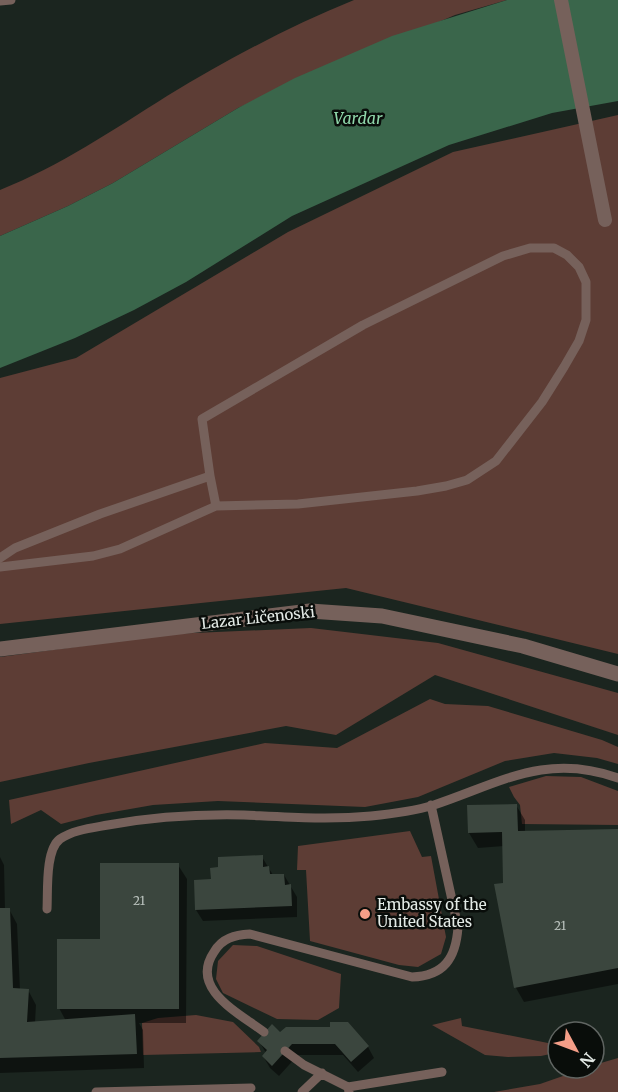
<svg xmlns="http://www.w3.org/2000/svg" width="618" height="1092" font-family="Merriweather,serif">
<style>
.green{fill:#5d3d35}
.water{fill:#3a664b}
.shadow{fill:#0007}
.building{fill:#3b463e}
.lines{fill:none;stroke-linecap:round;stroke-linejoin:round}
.service{stroke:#76615b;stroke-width:9}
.pedestrian{stroke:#76615b;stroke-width:14}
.tertiary{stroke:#76615b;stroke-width:15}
.poi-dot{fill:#f49e88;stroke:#090d0a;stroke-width:2}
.labels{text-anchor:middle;stroke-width:5;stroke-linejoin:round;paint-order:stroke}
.number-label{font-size:12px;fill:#b9c1bc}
.street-label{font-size:15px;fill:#e3eae6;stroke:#090d0a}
.poi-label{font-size:15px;fill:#e3eae6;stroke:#090d0a;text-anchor:start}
.water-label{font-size:16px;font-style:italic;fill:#8fd7aa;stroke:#090d0a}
</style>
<rect width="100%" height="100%" fill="#1b251f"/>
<path class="green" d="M354,0H507L455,15L238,108L113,183L68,206L0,236V190C60,166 113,130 167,96C227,60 289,26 354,0Z
M618,115V654L346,588L0,624V378L76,358L288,232L453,152Z
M311,628L438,643L618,693V735L435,675L336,735L286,726L89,763L0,782V657L171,634Z
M430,699L445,704L488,706L602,740L618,747V764L597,758L554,753L505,761L418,797L365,807L218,801L153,805L96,815L61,824L41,810L11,824L9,800L265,743L337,748Z
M546,776L581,777L618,791V825L522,824L520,805L514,797L509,787Z
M410,831L422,857L431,856L446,937L441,954L418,967L399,965L310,941L306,870H297L298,846Z
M233,945L257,946L341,974L339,1008L318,1020L277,1019L223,993L216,979L218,961Z
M196,1015L233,1022L259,1047L261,1052L143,1055L142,1023L158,1018Z
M461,1018L462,1026L553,1044L558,1048L555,1053L541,1056L508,1057L485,1055L432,1025Z
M618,1058V1092H494L540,1084L586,1068H594V1065Z"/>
<path class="water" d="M507,0H618V101L552,113L449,145L292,216L186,282L134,310L75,338L0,368V236L68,206L113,183L238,108L295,78L392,36Z"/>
<path class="shadow" d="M516,805L525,820V833L618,830V984L524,1002L516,988L505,884L504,846L478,848L469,833Z
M0,857L4,865L5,909H9L17,924L20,990H28L36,1005L35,1023L66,1021L59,1008L101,940L178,865L187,879L186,1023H139L143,1030L144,1068L0,1073Z
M262,857L273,875H284L297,897V917L203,921L196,910L212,881Z
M331,1028L368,1047L374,1058L358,1072L343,1055H298L279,1076L270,1068L263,1056L266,1053L259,1041L280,1034Z"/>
<path class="building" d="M517,804L518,831L618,829V968L514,988L494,884L503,883L502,832L468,833L467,805Z
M263,855V867L269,866L270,874H284L285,885L291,884L292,906L195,910L194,880L211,879L210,868L218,867V857Z
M100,863H179V1009H57V939H100Z
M0,908H10L13,988L29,989L27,1022L135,1014L137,1054L0,1058Z
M330,1022H348L369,1046L351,1062L335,1044H292L272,1066L262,1056L267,1050L257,1041L272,1024L280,1032L286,1027H330Z"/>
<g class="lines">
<path class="service" d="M0,1L11,0
M0,558L15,548L100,514L210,476L216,506
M0,567L93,556L120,549L216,506L298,504L417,491L446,486L467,480L496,461L542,402L564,367L579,341L586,320V282L579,267L567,255L554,248H530L503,256L363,325L202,419L210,476
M47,909C48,892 45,850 60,839C73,830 92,828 108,825C152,817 198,814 244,815C286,817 328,820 371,816C392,814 414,811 434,805C500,783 546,752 618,778
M264,1032C239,1013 189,989 214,952C222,938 235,935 250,934L412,977C444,976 456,958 458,927L431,805
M285,1051L304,1065L348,1087L349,1092
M348,1087L442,1072
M96,1092L251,1088
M302,1092L322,1073"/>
<path class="pedestrian" d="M561,0L605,220"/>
<path class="tertiary" d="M0,649L310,611L382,616L523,646L618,674"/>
</g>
<circle class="poi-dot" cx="365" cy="914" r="6"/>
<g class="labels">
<g class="number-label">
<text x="139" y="905">21</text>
<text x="560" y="930">21</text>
</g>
<g class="street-label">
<text transform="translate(258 618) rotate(-6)" y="5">Lazar Ličenoski</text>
</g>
<g class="poi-label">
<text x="377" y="910">Embassy of the<tspan x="377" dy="17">United States</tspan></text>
</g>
<g class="water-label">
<text x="358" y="124">Vardar</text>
</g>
</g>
<g transform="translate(576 1050) rotate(131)"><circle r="28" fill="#090d0a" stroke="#606562" stroke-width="1.5"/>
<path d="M0-4.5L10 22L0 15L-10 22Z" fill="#f49e88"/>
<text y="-9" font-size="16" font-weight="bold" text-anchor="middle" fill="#e3eae6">N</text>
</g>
</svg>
